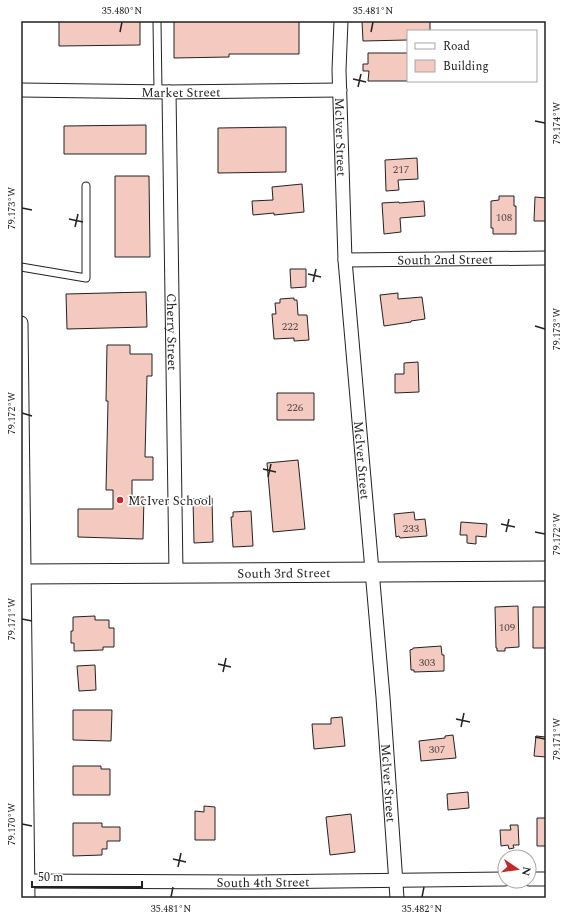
<svg xmlns="http://www.w3.org/2000/svg" width="567" height="919" font-family="Spectral,serif">
<style>
.building{fill:#f3c9c0;stroke:#222}
.lines{fill:none;stroke-linecap:round;stroke-linejoin:round}
.lane-casing{stroke:#222;stroke-width:9}
.street-casing{stroke:#222;stroke-width:15}
.secondary-casing{stroke:#222;stroke-width:21}
.lane{stroke:#fff;stroke-width:7}
.street{stroke:#fff;stroke-width:13}
.secondary{stroke:#fff;stroke-width:19}
.ticks{fill:none;stroke:#222;stroke-width:1.5}
.poi-dot{fill:#c62828;stroke:#fff;stroke-width:1.5}
.labels{text-anchor:middle;stroke-width:3;stroke-linejoin:round;paint-order:stroke}
.number-label{font-size:11px;fill:#564c4a}
.street-label{font-size:13px;fill:#222;stroke:#fff}
.poi-label{font-size:13px;fill:#222;stroke:#fff;text-anchor:start}
.neatline{fill:none;stroke:#222;stroke-width:1.5}
.ticks-label{font-size:10px;text-anchor:middle;fill:#222}
</style>
<rect width="100%" height="100%" fill="#fff"/>
<path class="building" d="M59,21H140V45L59,46Z
M174,21H299V54H229V57L174,58Z
M362,21H430V31H408V40L363,41Z
M368,53H408V81H368L369,71H363V64H368Z
M146,125V154H64V126Z
M286,127V172L218,173V128Z
M417,158L418,179L398,180L399,190L386,191L385,160Z
M115,176H149L150,257H115Z
M302,184L304,212L274,215V213L253,215L252,201L273,200L272,187Z
M499,196H514V206H516V234H493V228H491V201L499,200Z
M535,197L546,198V221H534Z
M424,201L425,216L400,218L401,232L384,234L382,203L399,202V203Z
M290,269H306V287L291,288Z
M146,292L147,327L67,329L66,294Z
M398,293V299L422,297L425,319L411,321V322L384,326L380,295Z
M294,298V300H297L298,315H307L309,340L294,341V338L274,339L272,314H276L275,303H280V299Z
M107,345H130V354H152V376H147L145,457H153V480H132V497H144L143,539L78,537V509H113V490H106L108,401H106Z
M418,362L419,392L395,393V374H404V363Z
M277,393H314V420H277Z
M298,460L305,529L273,532L267,463Z
M212,498L213,542L194,543L193,499Z
M251,511L253,546L233,547L231,517H233V512Z
M414,512L415,520L425,519L427,536L400,538L399,536L396,537L394,514Z
M461,522L487,524L486,537L476,536V544L467,543V535H460Z
M518,606L519,647L505,648V651H497V648H496L495,607Z
M533,607H546V648H533Z
M95,616V620H109V628H114V647H103V650L74,651V643H71V631H73V617Z
M441,646L442,655H444V671L414,672V670H411L410,650L413,649V648Z
M95,665L96,690L79,691L77,666Z
M73,710H112L111,741L73,740Z
M342,717L345,746L314,749L312,724H331V718Z
M453,735L456,758L421,761L419,741L445,738V736Z
M536,736L546,737V757L534,756Z
M73,766H101V769H110V795H73Z
M468,792L469,808L448,810L447,794Z
M204,806L215,807V840H195V811L204,812Z
M351,814L355,852L330,855L326,817Z
M537,818H546V846H537Z
M73,823H102V827H120V841H107V849H102V855L73,856Z
M510,825H518L519,845H513L514,848L509,849L508,845L501,846L500,830H511Z"/>
<g class="lines">
<g class="lane-casing">
<path id="lane" d="M157,21L158,92
M21,267L86,278V186"/>
</g>
<g class="street-casing">
<g id="street">
<path id="s1" d="M341,21L339,70L345,260L383,697L397,898"/>
<path id="s2" d="M21,90L169,92L340,90"/>
<path id="s3" d="M169,92L176,573"/>
<path id="s4" d="M345,260L546,258"/>
<path d="M21,323L28,898"/>
<path d="M529,879H546"/>
<path id="s5" d="M21,881L247,882L505,879"/>
</g>
</g>
<g class="secondary-casing">
<g id="secondary">
<path id="s6" d="M21,574L546,571"/>
</g>
</g>
<use href="#lane" class="lane"/>
<use href="#street" class="street"/>
<use href="#secondary" class="secondary"/>
</g>
<path class="ticks" d="M120,32L122,22M371,32L373,22M353,79L366,82M358,87L361,74M535,121L545,123M22,208L32,210M69,219L83,222M75,227L78,214M308,274L321,277M313,282L316,269M535,326L545,329M22,413L32,416M263,469L276,472M268,477L271,464M501,524L515,527M506,532L509,519M535,532L545,534M22,619L32,621M218,664L231,667M223,672L226,658M456,719L470,722M461,727L464,713M535,737L545,739M22,824L32,826M173,859L186,862M178,867L181,853M171,897L173,887M422,897L424,887"/>
<circle class="poi-dot" cx="120" cy="500" r="4"/>
<g class="labels">
<g class="number-label">
<text x="401" y="173">217</text>
<text x="504" y="221">108</text>
<text x="290" y="330">222</text>
<text x="295" y="411">226</text>
<text x="411" y="532">233</text>
<text x="507" y="631">109</text>
<text x="427" y="666">303</text>
<text x="437" y="753">307</text>
</g>
<g class="street-label">
<text dy="5" stroke="none"><textPath href="#s2" startOffset="160">Market Street</textPath></text>
<text dy="5" stroke="none"><textPath href="#s1" startOffset="116">McIver Street</textPath></text>
<text dy="5" stroke="none"><textPath href="#s4" startOffset="100">South 2nd Street</textPath></text>
<text dy="5" stroke="none"><textPath href="#s3" startOffset="240">Cherry Street</textPath></text>
<text dy="5" stroke="none"><textPath href="#s1" startOffset="440">McIver Street</textPath></text>
<text dy="5" stroke="none"><textPath href="#s6" startOffset="263">South 3rd Street</textPath></text>
<text dy="5" stroke="none"><textPath href="#s1" startOffset="764">McIver Street</textPath></text>
<text dy="5" stroke="none"><textPath href="#s5" startOffset="242">South 4th Street</textPath></text>
</g>
<g class="poi-label">
<text x="128" y="505">McIver School</text>
</g>
</g>
<rect width="567" height="919" fill="none" stroke="#ffffff" stroke-width="44"/>
<rect x="407" y="30" width="130" height="52" fill="#ffffff" stroke="#a7a7a7"/>
<rect x="415" y="43" width="20" height="6" fill="#ffffff" stroke="#a7a7a7"/>
<text x="443" y="50" font-size="12" fill="#222222">Road</text>
<rect x="415" y="60" width="20" height="12" fill="#f3c9c0" stroke="#a7a7a7"/>
<text x="443" y="70" font-size="12" fill="#222222">Building</text>
<g transform="translate(517 869) rotate(103)"><circle r="19" fill="#ffffff" stroke="#a7a7a7"/>
<path d="M0-3L7 15L0 10L-7 15Z" fill="#c62828"/>
<text y="-6" font-size="11" font-weight="bold" text-anchor="middle" fill="#222222">N</text>
</g>
<path d="M32 881v6h110v-6" fill="none" stroke="#222222" stroke-width="2"/>
<text x="38" y="881" font-size="12" fill="#222222" stroke="#ffffff" stroke-width="3" paint-order="stroke">50 m</text>
<rect x="22" y="22" width="523" height="875" class="neatline"/>
<g class="ticks-label">
<text x="122" y="14">35.480°N</text>
<text x="373" y="14">35.481°N</text>
<text transform="translate(556 123) rotate(-90)" y="4">79.174°W</text>
<text transform="translate(11 208) rotate(-90)" y="4">79.173°W</text>
<text transform="translate(556 329) rotate(-90)" y="4">79.173°W</text>
<text transform="translate(11 413) rotate(-90)" y="4">79.172°W</text>
<text transform="translate(556 534) rotate(-90)" y="4">79.172°W</text>
<text transform="translate(11 619) rotate(-90)" y="4">79.171°W</text>
<text transform="translate(556 739) rotate(-90)" y="4">79.171°W</text>
<text transform="translate(11 824) rotate(-90)" y="4">79.170°W</text>
<text x="171" y="912">35.481°N</text>
<text x="422" y="912">35.482°N</text>
</g>
</svg>
